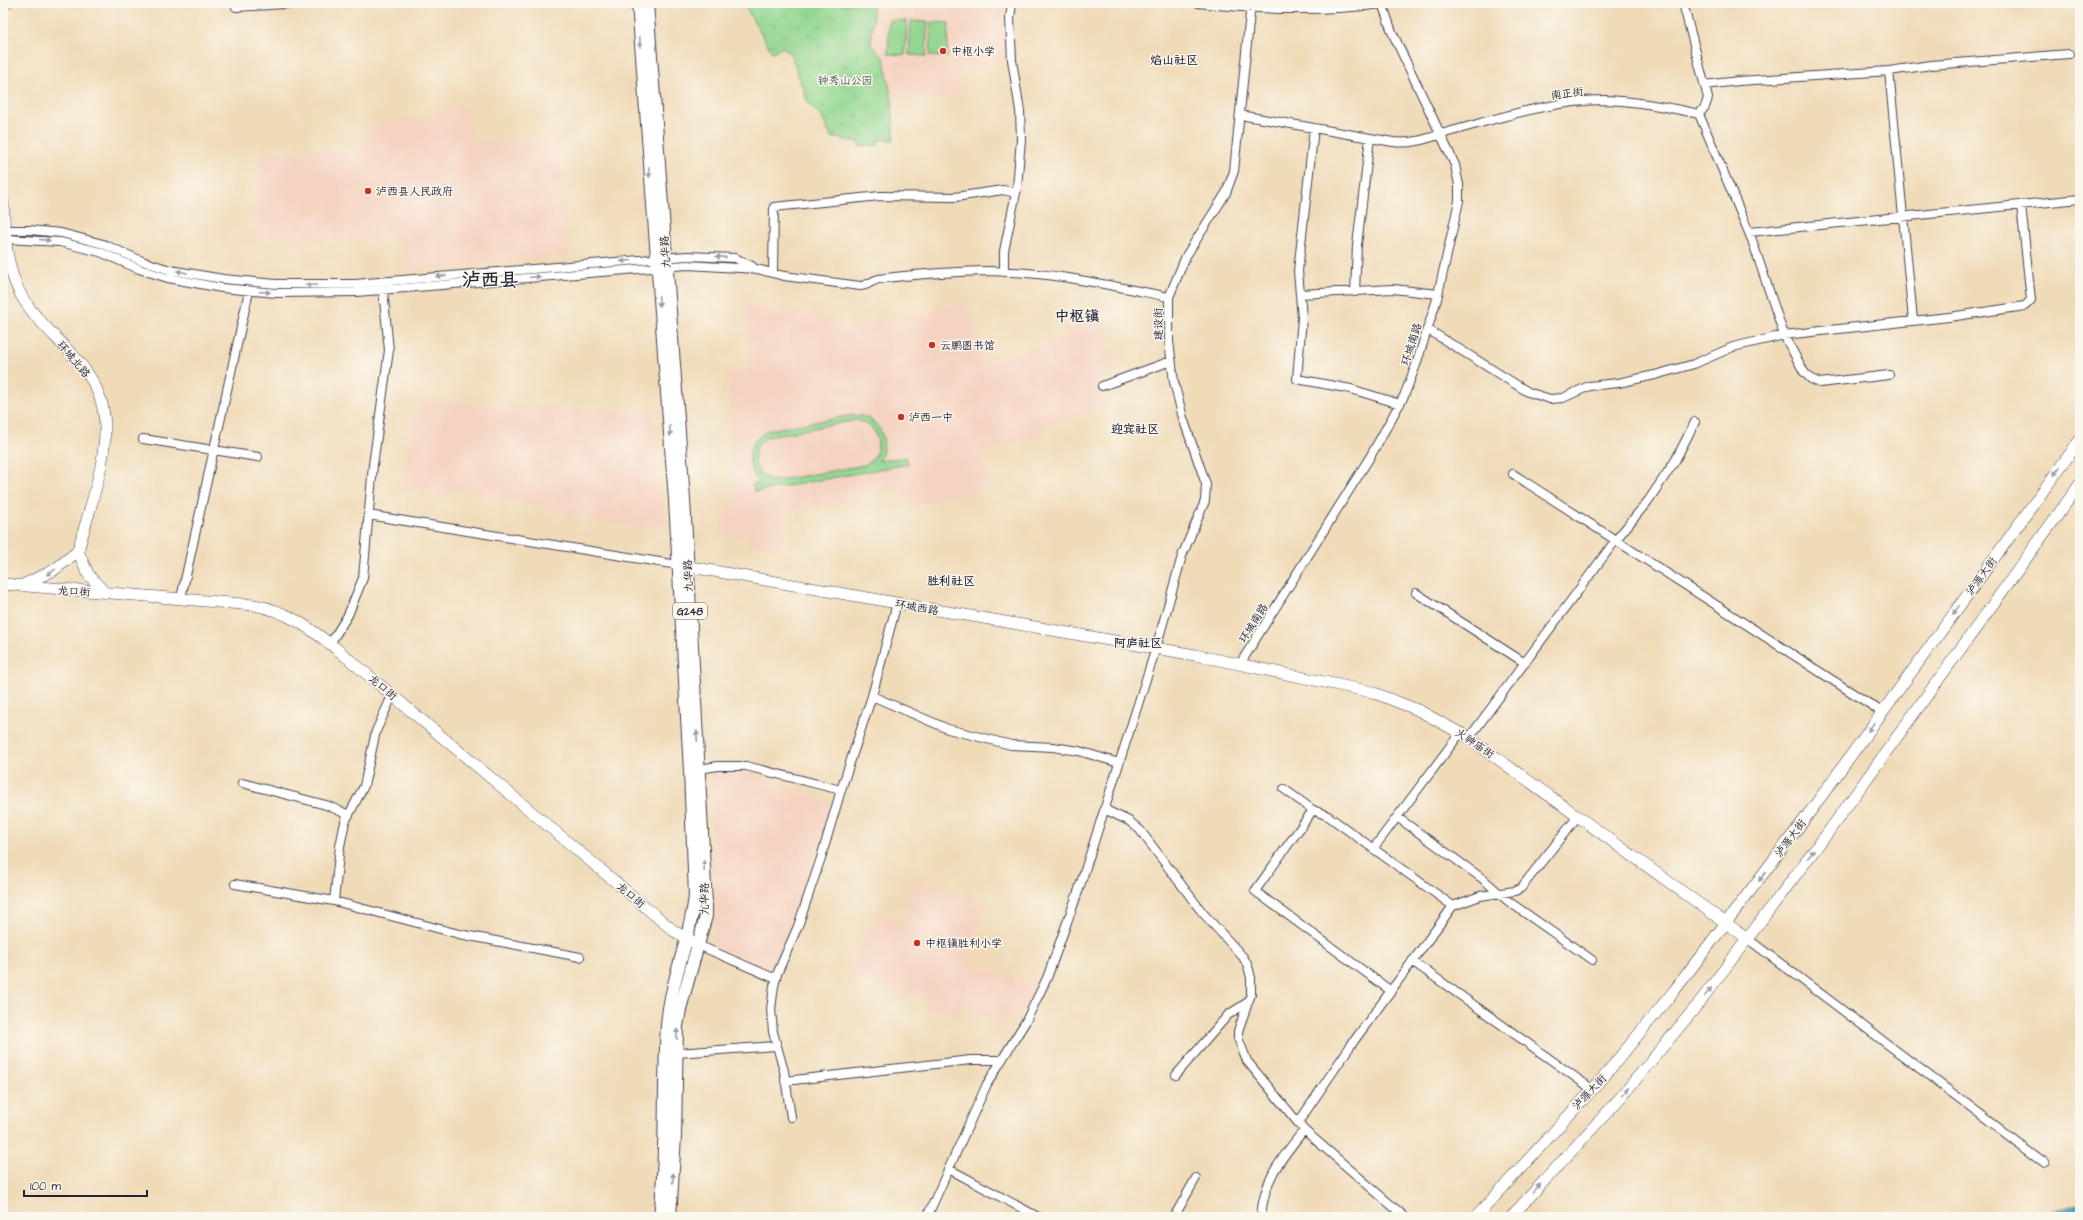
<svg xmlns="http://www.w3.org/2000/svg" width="2083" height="1220" font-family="'Architects Daughter','LXGW WenKai TC',sans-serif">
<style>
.built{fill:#f5d3c1}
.grass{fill:url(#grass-tufts);stroke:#5a7c66}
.pitch{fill:#93d790;stroke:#5a7c66;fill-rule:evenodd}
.water{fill:url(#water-waves);stroke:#346680}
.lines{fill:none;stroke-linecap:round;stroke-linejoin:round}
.minor-casing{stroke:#413e4e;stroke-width:10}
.major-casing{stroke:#413e4e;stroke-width:12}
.highway-casing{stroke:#413e4e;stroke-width:14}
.minor{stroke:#fff;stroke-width:8}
.major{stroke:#fff;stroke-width:11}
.highway{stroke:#fff;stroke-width:12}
.oneway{fill:#9c9ca7}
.poi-dot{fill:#c8321e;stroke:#fbf7ec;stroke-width:1.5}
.labels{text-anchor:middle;stroke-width:3;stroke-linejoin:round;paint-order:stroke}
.shield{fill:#fbf7ec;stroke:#636270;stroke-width:1}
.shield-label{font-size:10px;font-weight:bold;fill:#22223b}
.poi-label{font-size:11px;fill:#22223b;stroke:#fbf7ec;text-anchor:start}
.park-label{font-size:11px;fill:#445854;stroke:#fbf7ec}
.street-label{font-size:11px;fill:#22223b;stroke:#fbf7ec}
.neighbourhood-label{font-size:12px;font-weight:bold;fill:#22223b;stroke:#fbf7ec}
.district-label{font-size:15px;font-weight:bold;fill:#22223b;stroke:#fbf7ec}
.town-label{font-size:19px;font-weight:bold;fill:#22223b;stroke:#fbf7ec}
</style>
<defs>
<pattern id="grass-tufts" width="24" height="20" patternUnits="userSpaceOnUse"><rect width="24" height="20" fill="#93d790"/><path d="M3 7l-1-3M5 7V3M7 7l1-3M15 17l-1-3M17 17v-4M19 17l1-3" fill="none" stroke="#7eb87d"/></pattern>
<pattern id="water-waves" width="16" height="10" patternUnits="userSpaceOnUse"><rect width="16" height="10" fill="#45a9c4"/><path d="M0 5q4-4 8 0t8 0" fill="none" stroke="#3989a0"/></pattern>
</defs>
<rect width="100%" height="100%" fill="#fbf7ec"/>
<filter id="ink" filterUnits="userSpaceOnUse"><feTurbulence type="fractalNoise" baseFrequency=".025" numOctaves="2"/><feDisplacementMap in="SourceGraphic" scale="8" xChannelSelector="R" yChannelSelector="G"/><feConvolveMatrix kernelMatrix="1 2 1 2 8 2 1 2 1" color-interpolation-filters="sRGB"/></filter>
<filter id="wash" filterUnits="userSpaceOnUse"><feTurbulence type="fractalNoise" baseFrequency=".012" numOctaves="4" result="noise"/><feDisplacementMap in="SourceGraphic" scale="16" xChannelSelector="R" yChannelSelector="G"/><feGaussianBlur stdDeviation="0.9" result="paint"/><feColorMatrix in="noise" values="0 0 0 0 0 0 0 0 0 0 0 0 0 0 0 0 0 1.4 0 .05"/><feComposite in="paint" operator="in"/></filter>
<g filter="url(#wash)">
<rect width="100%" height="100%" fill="#f0dbb9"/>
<path class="built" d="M475,3H593L475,10Z
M874,4L949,10H1007L1008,62H995L957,72L958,96L892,101L884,58L871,44Z
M473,107L468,108L472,143L559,137L567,256L405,271L402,239L374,242L254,236L258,154L363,146L379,122L436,115L442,108Z
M966,303L986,364L1064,340L1062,327L1104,319L1112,374L1096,379L1105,404L1038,429L1039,434L980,455L989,486L909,508L903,486L816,509L787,512L781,550L746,544L747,537L722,535L721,508L736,507L727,371L751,368L745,316V307L819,313L820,321L834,318L835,322L840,321L843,330L899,317L925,316V309Z
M418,401L630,411L652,409L666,527L641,530L453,488L451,496L401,486Z
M731,769L743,771L833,803L775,969L716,948L711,942L714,923L709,773Z
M917,879L970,899L972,896L986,901L965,963L1034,984L1022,1015L1011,1011L1004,1025L962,1005L958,1016L925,1007L927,1000L850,977L874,914L899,923Z"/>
<path class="grass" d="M743,3L874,4L871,44L884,58L892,101L894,140H878V145L859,146V142L831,137L822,117L808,103L792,57L784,47L772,52Z"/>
<path class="pitch" d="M889,20L907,21L905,55L888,54Z
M911,21L928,22L926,56L909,55Z
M931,22L949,23L947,57L930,56Z
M854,415C879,416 891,440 879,461L906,457L908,464L754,492L753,484L761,483C743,466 747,440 769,430ZM856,420C880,424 886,453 865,465L775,481C752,476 747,449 767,437Z"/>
<path class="water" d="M2080,1203V1212L2065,1217H2037Z"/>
</g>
<g filter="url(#ink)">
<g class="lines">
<g class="minor-casing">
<path id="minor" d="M1198,3C1259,10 1321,12 1382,4
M1683,3L1708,98L1705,107L1699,114
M236,7L300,3
M1889,71L1913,320
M1704,85L1739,81L1889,71L1931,65L2069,54
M1699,114L1752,240L1784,335L1804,372L1811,379L1820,383L1889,375
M1240,115L1393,142C1411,144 1424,140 1441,134C1494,120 1550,100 1605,100C1637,101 1668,107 1699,114
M1314,128L1298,271L1302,318L1297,379L1351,389L1400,404
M3,230H29L61,233L103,244L142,261L170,270L223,279L276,284H355L687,256L735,258L752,266
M1749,232L2080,199
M6,239L60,242L100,252L139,269L168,278L222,288L276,293L356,292L687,265L757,269L784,276L860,286C868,286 872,280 879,279C914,274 951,272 985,271C1048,271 1108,285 1169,297
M1004,272V251L1017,188L1021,139L1020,111L1012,60L1010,18L1012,3
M773,273L774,207L880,196L955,197L1003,190L1016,193
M1355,292L1357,245L1370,138
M1300,294L1393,289L1438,294
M1427,329L1528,392L1550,399L1563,398L1589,386L1618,383L1655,375L1694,364L1733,347L1784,335L1949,317L2025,306L2031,300L2021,205
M1102,386L1171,361
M143,439L258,457
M1513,474L1882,712
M368,515L678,565
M1416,593L1525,663
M181,598L249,291
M330,644L348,615L363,578L373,465L389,350L383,290
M1240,664L1370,457L1404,396L1416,365L1437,299L1459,201V185L1455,165L1392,32L1382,3
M872,696L948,729L1011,745L1053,747L1079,751L1119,763
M1469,738L1615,541L1648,501L1675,461L1695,422
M699,769L718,766H746L841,790
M242,783L326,805L349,815
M1284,789L1313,810L1328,816L1453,906
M1104,809L1129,821L1140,830L1202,912L1243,957L1248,966L1251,978V994L1238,1031V1038L1247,1061L1304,1130L1405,1217
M1313,810L1255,891L1391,991
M1397,817L1483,879L1508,901L1592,960
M1373,849L1461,732
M235,884L334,901L459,934L580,957
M334,901L340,846L345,822L364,786L376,731L392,696
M1748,939L2045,1163
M698,945L776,979
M1412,961L1592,1089
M677,1053L776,1046
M1176,1075L1228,1015L1248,1002
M785,1081L971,1060H1001
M791,1117L784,1071L773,1032L771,1009L774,986L777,974L798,926L821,858L841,790L872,696L897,603
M1298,1123L1351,1045L1453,906L1480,896L1515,891L1521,888L1578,816
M949,1169L1038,1217
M927,1217L987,1084L1026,1021L1047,978L1078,892L1156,648L1182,556L1205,501L1206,484L1183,418L1174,382L1169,341V297L1186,256L1226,193L1234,171L1251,3
M1174,1217L1196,1178
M1261,1217C1264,1178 1281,1159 1304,1130"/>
</g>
<g class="major-casing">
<path id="major" d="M3,6L7,3
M3,200C5,232 5,266 21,295C45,338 98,362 104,415C110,455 88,512 78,551
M78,551L88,574L105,593
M679,565L1195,655L1372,692L1418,710L1469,738L1748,939
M3,584L254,605C288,611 311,629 338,650L674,931L698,945
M23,585L54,570L78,551
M1476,1217L1602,1079L1674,991L1804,820L2080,440
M1511,1217L1621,1097L1695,1008L1826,835L2080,484"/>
</g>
<g class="highway-casing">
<path id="highway" d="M638,3L675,500L690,771L695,896C690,941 670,981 667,1026C663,1090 667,1153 660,1217
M647,3L684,499L706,905V916L680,1009L677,1026L675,1136L670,1217"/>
</g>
<use href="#minor" class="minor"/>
<use href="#major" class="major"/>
<use href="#highway" class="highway"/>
</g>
<defs><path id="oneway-solid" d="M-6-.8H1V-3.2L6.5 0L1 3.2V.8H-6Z"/></defs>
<g class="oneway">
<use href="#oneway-solid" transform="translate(640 42) rotate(86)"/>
<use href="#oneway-solid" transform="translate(649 172) rotate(86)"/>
<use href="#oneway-solid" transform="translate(45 240) rotate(6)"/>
<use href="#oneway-solid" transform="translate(721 257) rotate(-175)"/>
<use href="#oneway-solid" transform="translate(626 261) rotate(175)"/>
<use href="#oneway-solid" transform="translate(182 272) rotate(-169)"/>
<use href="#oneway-solid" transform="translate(441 276) rotate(175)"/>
<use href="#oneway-solid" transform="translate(535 277) rotate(-5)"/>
<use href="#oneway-solid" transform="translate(311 285) rotate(180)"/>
<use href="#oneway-solid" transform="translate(265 292) rotate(4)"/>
<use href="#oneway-solid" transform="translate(659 301) rotate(85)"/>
<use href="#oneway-solid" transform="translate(670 431) rotate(86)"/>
<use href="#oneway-solid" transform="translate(2057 471) rotate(126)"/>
<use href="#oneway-solid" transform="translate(51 572) rotate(148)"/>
<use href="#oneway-solid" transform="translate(1956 610) rotate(126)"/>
<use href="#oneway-solid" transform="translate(1871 727) rotate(126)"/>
<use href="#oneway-solid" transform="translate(697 736) rotate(-93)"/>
<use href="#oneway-solid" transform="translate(1811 854) rotate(-53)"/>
<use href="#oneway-solid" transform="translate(704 866) rotate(-93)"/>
<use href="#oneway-solid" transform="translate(1762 877) rotate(127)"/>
<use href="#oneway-solid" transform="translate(1708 992) rotate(-53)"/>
<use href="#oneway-solid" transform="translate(677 1034) rotate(-89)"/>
<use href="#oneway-solid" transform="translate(1625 1092) rotate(-49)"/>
<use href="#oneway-solid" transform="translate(673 1178) rotate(-88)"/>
<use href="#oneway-solid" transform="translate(1537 1188) rotate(-48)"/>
</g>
</g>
<g class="poi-dot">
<circle cx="943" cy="51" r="4"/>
<circle cx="368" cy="191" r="4"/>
<circle cx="932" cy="345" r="4"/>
<circle cx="901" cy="417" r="4"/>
<circle cx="917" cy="943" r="4"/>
</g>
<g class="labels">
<rect class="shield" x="673" y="603" width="34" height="16" rx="3"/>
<g class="shield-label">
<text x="690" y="615">G248</text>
</g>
<g class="poi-label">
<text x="951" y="55">中枢小学</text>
<text x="376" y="195">泸西县人民政府</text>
<text x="940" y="349">云鹏图书馆</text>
<text x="909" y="421">泸西一中</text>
<text x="925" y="947">中枢镇胜利小学</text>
</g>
<g class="park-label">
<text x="845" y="84">钟秀山公园</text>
</g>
<g class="street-label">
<text transform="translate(1567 93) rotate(-8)" y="4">南正街</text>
<text transform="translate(665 252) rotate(-94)" y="4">九华路</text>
<text transform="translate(1158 324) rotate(-91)" y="4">建设街</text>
<text transform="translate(1411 344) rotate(-72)" y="4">环城南路</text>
<text transform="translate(74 359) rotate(50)" y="4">环城北路</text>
<text transform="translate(688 576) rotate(-93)" y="4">九华路</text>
<text transform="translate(1981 576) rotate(-54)" y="4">泸源大街</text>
<text transform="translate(74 591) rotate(3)" y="4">龙口街</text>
<text transform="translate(917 607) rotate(10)" y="4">环城西路</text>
<text transform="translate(1253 623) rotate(-58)" y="4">环城南路</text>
<text transform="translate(383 687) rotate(40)" y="4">龙口街</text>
<text transform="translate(1475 743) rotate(34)" y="4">火神庙街</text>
<text transform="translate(1790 838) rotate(-53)" y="4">泸源大街</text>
<text transform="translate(631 895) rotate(40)" y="4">龙口街</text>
<text transform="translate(704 899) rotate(-90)" y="4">九华路</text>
<text transform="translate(1589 1092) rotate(-47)" y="4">泸源大街</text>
</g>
<g class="neighbourhood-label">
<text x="1174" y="64">焰山社区</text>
<text x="1135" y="433">迎宾社区</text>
<text x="951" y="585">胜利社区</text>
<text x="1138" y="647">阿庐社区</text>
</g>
<g class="district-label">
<text x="1077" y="321">中枢镇</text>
</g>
<g class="town-label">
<text x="490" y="286">泸西县</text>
</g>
</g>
<rect width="2083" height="1220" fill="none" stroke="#fbf7ec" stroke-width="16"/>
<path d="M24 1190v6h123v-6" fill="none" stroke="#22223b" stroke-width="2"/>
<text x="30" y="1190" font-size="12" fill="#22223b" stroke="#fbf7ec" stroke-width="3" paint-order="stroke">100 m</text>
</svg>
